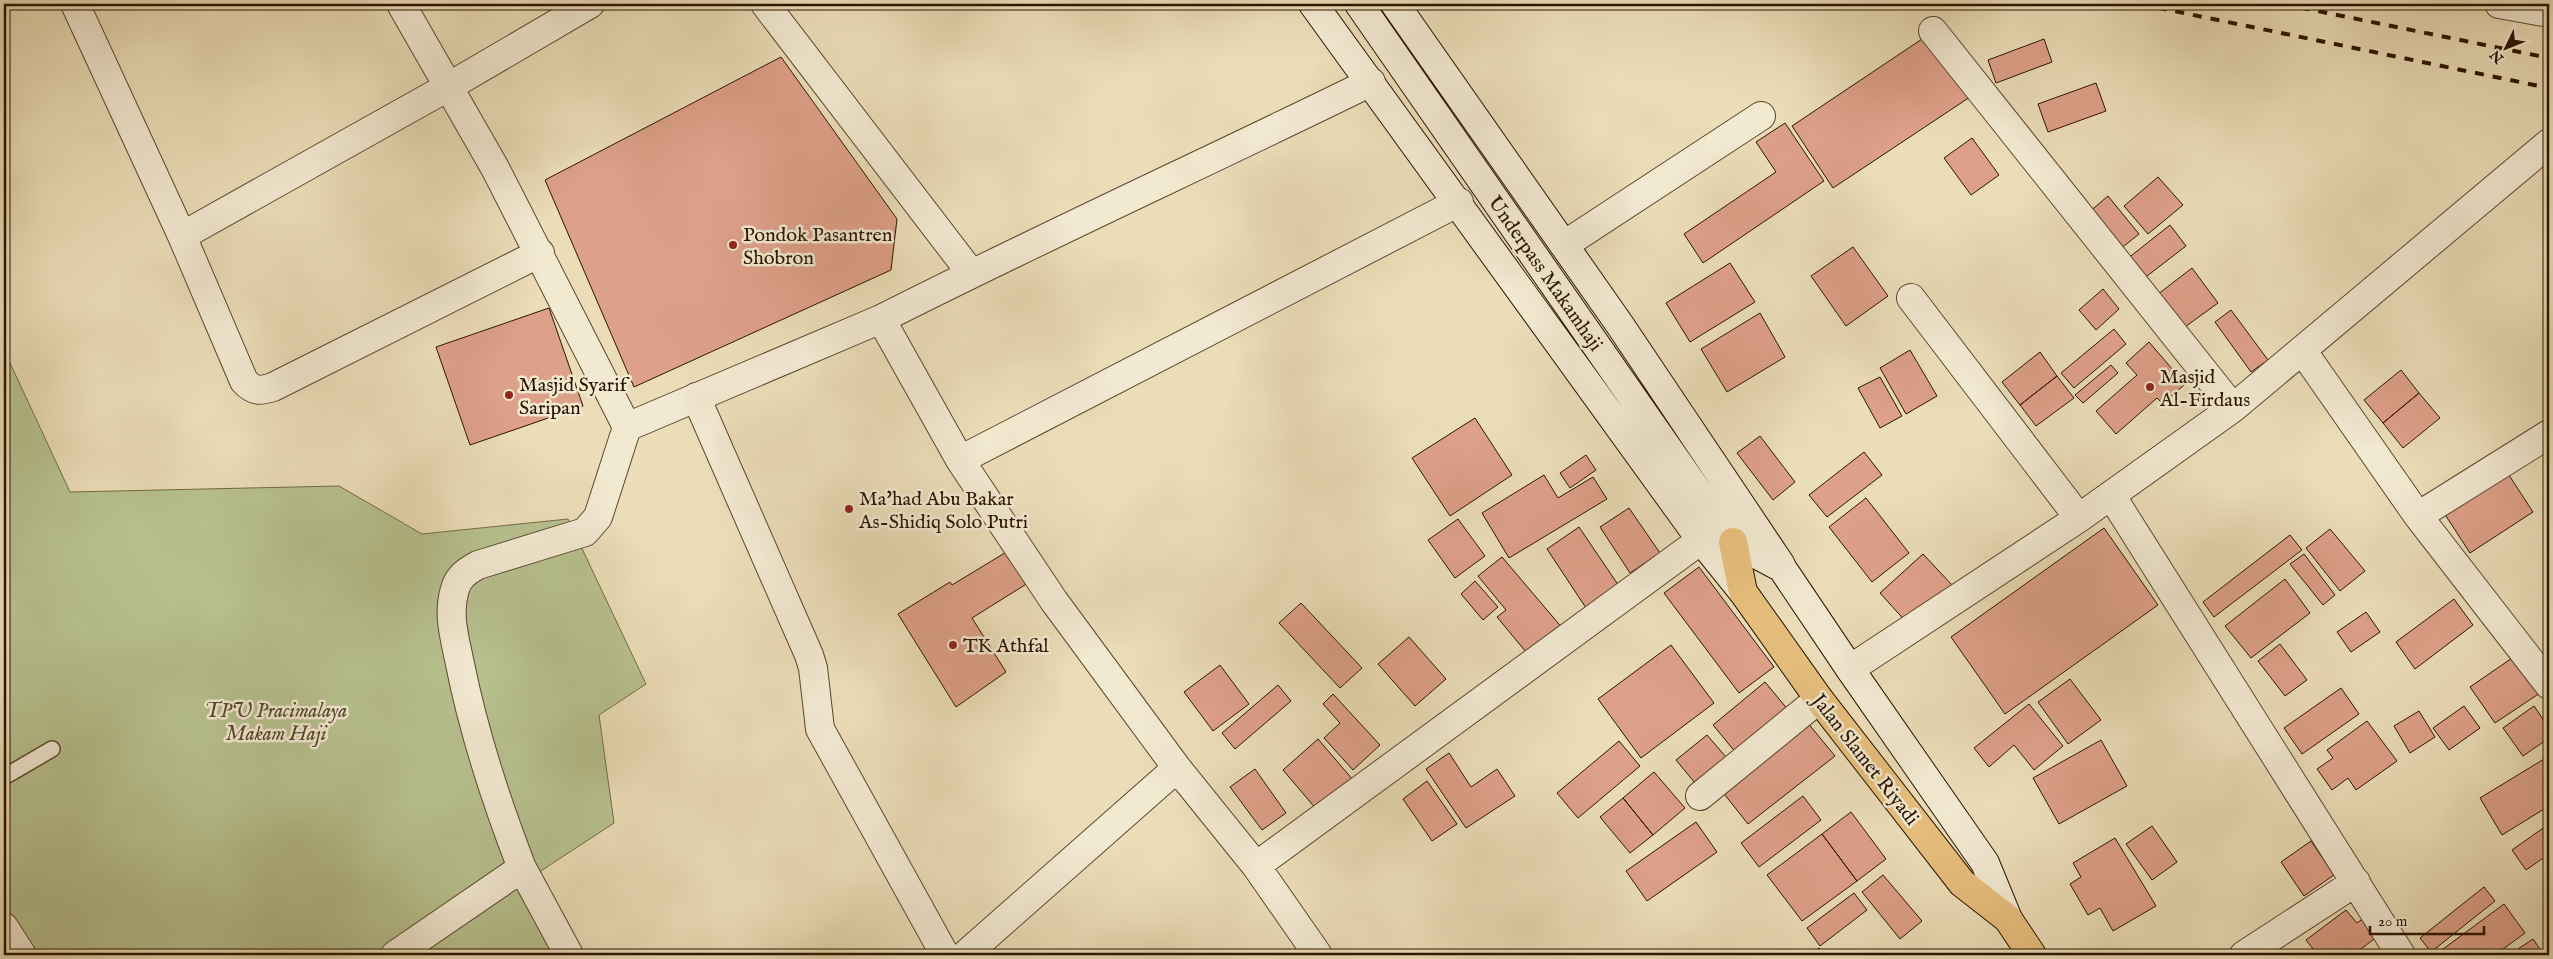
<svg xmlns="http://www.w3.org/2000/svg" width="2553" height="959" font-family="'IM FELL English',serif">
<style>
.green{fill:#b7c18f;stroke:#716b48}
.building{fill:#dda089;stroke:#2b1500}
.lines{fill:none;stroke-linecap:round;stroke-linejoin:round}
.lane-casing{stroke:#5b472e;stroke-width:18}
.street-casing{stroke:#5b472e;stroke-width:30}
.secondary-casing{stroke:#2b1500;stroke-width:30}
.primary-casing{stroke:#2b1500;stroke-width:30}
.lane{stroke:#f2e9d1;stroke-width:15}
.street{stroke:#f2e9d1;stroke-width:28}
.secondary{stroke:#f2e9d1;stroke-width:28}
.primary{stroke:#e6be7c;stroke-width:28}
.rail{stroke:#2b1500;stroke-width:4;stroke-dasharray:9 9;stroke-linecap:butt}
.poi-dot{fill:#8f2418;stroke:#f2e9d1;stroke-width:2}
.labels{text-anchor:middle;stroke-width:5;stroke-linejoin:round;paint-order:stroke}
.poi-label{font-size:20px;fill:#2b1500;stroke:#f2e9d1;text-anchor:start}
.street-label{font-size:20px;fill:#2b1500;stroke:#f2e9d1}
.park-label{font-size:20px;font-style:italic;fill:#55492b;stroke:#f2e9d1}
</style>
<rect width="100%" height="100%" fill="#ebddb8"/>
<filter id="stains"><feTurbulence type="fractalNoise" baseFrequency=".004" numOctaves="4"/><feColorMatrix values="0 0 0 0 .2 0 0 0 0 .09 0 0 0 0 .02 0 0 0 .5 -.17"/></filter>
<radialGradient id="worn" r=".72"><stop offset=".6" stop-color="#630" stop-opacity="0"/><stop offset="1" stop-color="#630" stop-opacity=".3"/></radialGradient>
<path class="green" d="M4,350L70,492L339,486L422,534L568,519L646,684L599,715L614,823L518,886L560,955H4Z"/>
<path class="building" d="M1928,35L1970,97L1833,188L1792,126Z
M2044,39L2052,62L1996,83L1988,60Z
M781,57L897,219L891,270L634,387L545,180Z
M2096,83L2106,111L2048,132L2038,104Z
M1785,123L1824,181L1703,263L1684,234L1776,172L1756,142Z
M1972,138L1999,175L1971,195L1944,158Z
M2158,177L2183,205L2148,234L2124,206Z
M2108,196L2139,234L2119,250L2088,213Z
M2170,225L2186,246L2138,283L2122,263Z
M1853,247L1888,296L1846,326L1811,276Z
M1730,263L1755,302L1690,342L1666,303Z
M2192,268L2218,303L2178,332L2153,298Z
M2103,289L2119,309L2096,330L2079,310Z
M549,308L583,406L470,445L436,347Z
M2231,310L2268,360L2251,372L2215,322Z
M1760,313L1785,357L1727,392L1701,349Z
M2114,329L2126,344L2074,388L2061,373Z
M2149,342L2185,384L2163,404L2157,398L2116,434L2096,411L2137,375L2126,363Z
M1910,350L1937,396L1906,414L1880,368Z
M2040,352L2057,376L2020,405L2002,382Z
M2111,365L2118,373L2083,403L2075,395Z
M2401,370L2419,393L2383,423L2364,400Z
M2057,376L2074,398L2036,426L2020,405Z
M1880,377L1902,416L1880,428L1858,388Z
M2419,393L2440,418L2403,448L2383,423Z
M1475,418L1512,475L1450,516L1412,458Z
M1760,436L1795,482L1773,500L1737,453Z
M1864,452L1882,475L1827,517L1809,495Z
M1586,455L1596,470L1570,488L1560,473Z
M2507,472L2533,512L2470,553L2444,513Z
M1544,475L1558,498L1593,477L1607,499L1509,558L1482,513Z
M1866,498L1909,553L1872,582L1829,527Z
M1629,508L1660,553L1630,573L1600,527Z
M1458,519L1485,556L1455,578L1428,540Z
M1579,527L1621,589L1588,611L1547,549Z
M2104,528L2158,605L2005,714L1951,637Z
M2330,529L2365,571L2340,591L2306,548Z
M2290,535L2302,550L2214,617L2203,602Z
M1008,551L1028,583L972,618L1006,672L956,707L898,614L950,582L952,585Z
M1923,554L1952,585L1908,624L1880,593Z
M2304,554L2335,595L2323,605L2290,564Z
M1502,557L1564,630L1531,658L1497,617L1506,610L1478,576Z
M1699,567L1774,667L1739,693L1664,593Z
M2285,579L2310,613L2251,658L2225,626Z
M1475,581L1498,607L1483,620L1461,594Z
M2454,599L2473,625L2415,669L2396,642Z
M1301,603L1362,668L1340,688L1279,623Z
M2366,612L2380,632L2351,652L2337,632Z
M1409,637L1446,679L1415,706L1378,664Z
M2280,644L2307,680L2285,696L2258,661Z
M1671,645L1714,703L1641,758L1598,699Z
M2515,656L2540,693L2495,723L2470,687Z
M1220,665L1249,704L1213,731L1184,692Z
M2070,679L2101,720L2068,744L2038,702Z
M1765,682L1789,711L1737,754L1713,725Z
M1278,685L1291,701L1235,749L1222,733Z
M2341,688L2359,714L2302,754L2284,728Z
M1333,694L1380,745L1353,770L1324,738L1340,723L1323,704Z
M2029,704L2063,746L2034,770L2014,745L1989,767L1974,748Z
M2464,706L2480,728L2449,750L2433,728Z
M2534,706L2549,728V738L2523,756L2503,728Z
M2419,711L2435,737L2410,753L2394,726Z
M2367,721L2397,761L2356,790L2348,778L2332,790L2317,769L2333,758L2327,750Z
M1807,722L1835,756L1748,824L1721,790Z
M1707,735L1726,757L1695,783L1676,760Z
M1318,739L1353,780L1317,810L1283,770Z
M2101,740L2127,786L2059,824L2033,778Z
M1619,741L1640,766L1578,818L1557,793Z
M1449,753L1471,787L1497,769L1515,796L1466,828L1426,769Z
M2549,756V806L2502,835L2480,798Z
M1255,769L1286,813L1262,830L1230,787Z
M1654,772L1685,808L1653,835L1623,798Z
M1427,781L1457,824L1432,841L1403,799Z
M1803,796L1821,820L1759,867L1741,843Z
M1623,798L1653,835L1630,853L1600,817Z
M1851,812L1886,859L1857,881L1822,834Z
M1696,822L1717,852L1647,901L1626,871Z
M2549,824V854L2526,870L2512,850Z
M2152,826L2177,862L2152,880L2126,844Z
M1822,834L1857,881L1802,921L1767,875Z
M2115,838L2156,906L2113,931L2100,908L2088,915L2070,884L2081,877L2073,863Z
M2311,841L2334,875L2304,896L2281,862Z
M1883,875L1922,921L1900,939L1862,892Z
M2484,887L2495,901L2431,952L2420,938Z
M1854,893L1867,910L1820,946L1807,928Z
M2504,904L2525,933L2495,955H2435Z
M2346,910L2357,923L2368,915L2382,933L2353,955H2318L2306,940Z
M2533,939L2544,955H2509Z
M1819,948L1825,955H1810Z"/>
<g class="lines">
<g class="lane-casing">
<path id="lane" d="M4,777L52,749"/>
</g>
<g class="street-casing">
<path id="street" d="M75,4L182,236L244,381C254,392 260,391 273,387L540,253
M401,4L495,168L627,427
M765,4L971,273
M2499,4L2549,13
M1933,31L2233,408
M182,236L448,87L590,4
M1564,245L1761,116
M1911,298L2079,518
M2302,350L2418,516L2549,685
M696,397L809,655L813,668L820,729L945,955
M960,460L1459,202
M2111,495L2401,955
M2418,516L2549,434
M1850,669L2079,518L2233,408L2549,143
M1700,796L1819,699
M1256,866L1701,540
M522,868L569,955
M4,927L22,955
M395,955L522,868C496,801 474,734 460,664C455,639 447,614 455,589C458,577 467,571 478,565L585,532L598,517L627,427L881,319
M965,955L1177,768
M1318,955L1256,866L1177,768L1054,601L960,460L881,319C1043,237 1208,162 1371,82
M2244,955L2356,882"/>
</g>
<g class="secondary-casing">
<path id="secondary" d="M1313,4L1701,540L1743,592
M1359,4L1733,542L1782,568L1850,669L1985,863L2008,919
M1395,4L1620,325L1781,565"/>
</g>
<g class="primary-casing">
<path id="primary" d="M1733,542L1743,592L1819,699L1962,883L2008,919L2032,955"/>
</g>
<use href="#lane" class="lane"/>
<use href="#street" class="street"/>
<use href="#secondary" class="secondary"/>
<use href="#primary" class="primary"/>
<path class="rail" d="M2140,4L2549,88
M2283,4L2549,58"/>
</g>
<g class="poi-dot">
<circle cx="733" cy="245" r="5"/>
<circle cx="2150" cy="387" r="5"/>
<circle cx="509" cy="395" r="5"/>
<circle cx="849" cy="509" r="5"/>
<circle cx="953" cy="645" r="5"/>
</g>
<g class="labels">
<g class="poi-label">
<text x="743" y="241">Pondok Pasantren<tspan x="743" dy="23">Shobron</tspan></text>
<text x="2160" y="383">Masjid<tspan x="2160" dy="23">Al-Firdaus</tspan></text>
<text x="519" y="391">Masjid Syarif<tspan x="519" dy="23">Saripan</tspan></text>
<text x="859" y="505">Ma'had Abu Bakar<tspan x="859" dy="23">As-Shidiq Solo Putri</tspan></text>
<text x="963" y="652">TK Athfal</text>
</g>
<g class="street-label">
<text transform="translate(1546 273) rotate(55)" y="7">Underpass Makamhaji</text>
<text transform="translate(1866 759) rotate(52)" y="7">Jalan Slamet Riyadi</text>
</g>
<g class="park-label">
<text x="276" y="717">TPU Pracimalaya<tspan x="276" dy="23">Makam Haji</tspan></text>
</g>
</g>
<rect width="2553" height="959" fill="none" stroke="#ebddb8" stroke-width="20"/>
<rect x="5" y="5" width="2543" height="949" fill="none" stroke="#2b1500" stroke-width="2.5"/>
<rect x="10" y="10" width="2533" height="939" fill="none" stroke="#2b1500"/>
<g transform="translate(2506 48) rotate(227)" stroke="#f2e9d1" stroke-width="4" paint-order="stroke">
<path d="M0-4L9 19L0 12L-9 19Z" fill="#2b1500"/>
<text y="-8" font-size="14" font-weight="bold" text-anchor="middle" fill="#2b1500">N</text>
</g>
<path d="M2370 926v8h114v-8" fill="none" stroke="#2b1500" stroke-width="2.5"/>
<text x="2378" y="926" font-size="15" fill="#2b1500" stroke="#f2e9d1" stroke-width="4" paint-order="stroke">20 m</text>
<rect width="100%" height="100%" filter="url(#stains)"/>
<rect width="100%" height="100%" fill="url(#worn)"/>
</svg>
